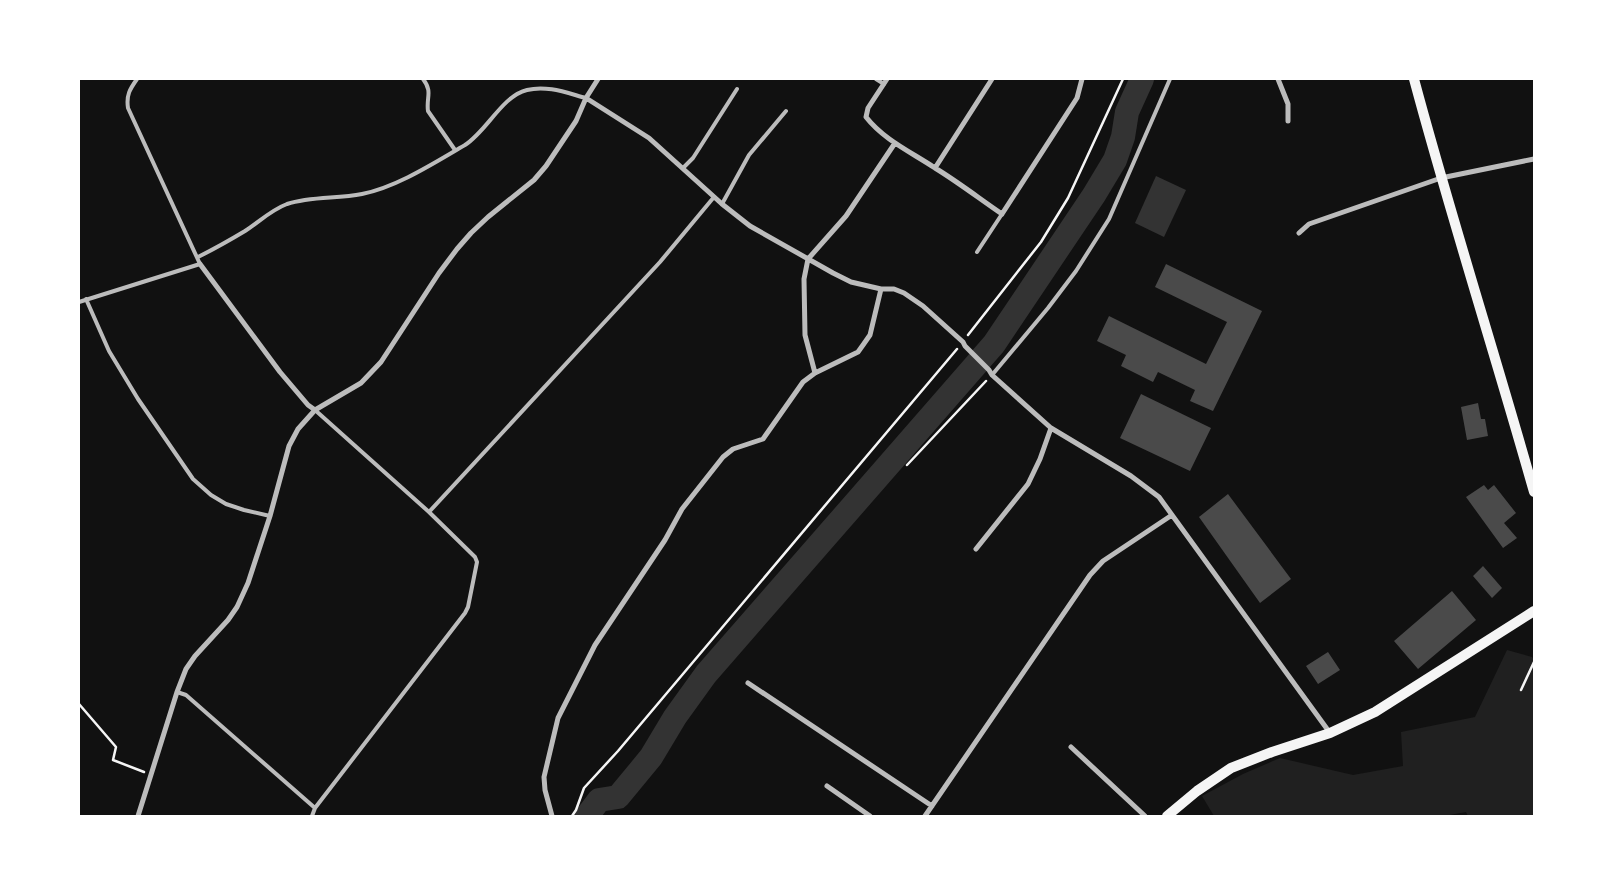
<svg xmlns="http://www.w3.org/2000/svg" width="1613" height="895" font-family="'Source Serif 4',serif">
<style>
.green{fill:#202020}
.water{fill:#333}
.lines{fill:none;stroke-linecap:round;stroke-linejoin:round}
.river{stroke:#333;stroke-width:24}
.building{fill:#4a4a4a}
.path{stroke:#f5f5f5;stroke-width:2.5}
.service{stroke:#bcbcbc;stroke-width:4}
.minor{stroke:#bcbcbc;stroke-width:5}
.secondary{stroke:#f5f5f5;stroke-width:10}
</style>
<rect width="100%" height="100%" fill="#111"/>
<path class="green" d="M1507,650L1532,657L1534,660V816H1468L1466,812L1444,816H1214L1202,796L1243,774L1280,758L1353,775L1403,766L1401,732L1475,717Z"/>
<path class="water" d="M1156,176L1186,190L1164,237L1135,223Z"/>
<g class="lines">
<path class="river" d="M587,816L599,800L618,797L651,757L675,717L706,674L994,344L1094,195L1115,160L1123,137L1127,112L1142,79"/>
</g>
<path class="building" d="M1166,264L1262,311L1213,411L1190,401L1195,390L1158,372L1153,382L1121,366L1126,355L1097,341L1109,316L1206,364L1227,322L1155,287Z
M1141,394L1211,428L1190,471L1120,438Z
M1478,403L1481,419H1485L1488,436L1467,440L1461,407Z
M1484,485L1488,490L1494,485L1516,513L1504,523L1517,538L1503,548L1466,497Z
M1228,494L1291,579L1260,603L1199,517Z
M1483,566L1502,588L1492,598L1473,576Z
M1452,591L1476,620L1418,669L1394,641Z
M1328,652L1340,670L1318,684L1306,666Z"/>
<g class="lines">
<path class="path" d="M968,335L1041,242L1068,198L1123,79
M907,465L986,381
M1521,690L1534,662
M79,704L116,747L113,760L144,772
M572,816L576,810L584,788L618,751L957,349"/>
<path class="service" d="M423,79C433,92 426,97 428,111L455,150
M876,79L884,84
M683,168L693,158L737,89
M722,204L749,155L786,111
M977,252L1002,214
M198,257C214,249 230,240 245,231C259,222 271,210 287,204C311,196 337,199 362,194C397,187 434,163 465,145C487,131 502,96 527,90C547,85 567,93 586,98
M86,299L109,351L138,399L193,479L211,495L226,504L244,510L270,516
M79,302L200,264L128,108C126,95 130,89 137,79
M992,375L1048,308L1076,271L1109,219L1170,79
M429,512L660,262L714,197
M177,692L186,695L315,808
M312,816L315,808L465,613L468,607L477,562L475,557L429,512L315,410"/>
<path class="minor" d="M887,79L868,108L866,117C884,140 911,152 935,168C958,182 980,199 1002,214L1077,98L1082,79
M1278,79L1288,104V121
M586,98L649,138L722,204L750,226L833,273L851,282L881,289H894L904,293L923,306L963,342L965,346L989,370L992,375L1051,428L1131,476L1159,497L1330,733
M935,168L992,79
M1299,233L1309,224L1441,178L1534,159
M200,264L280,372L308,405L315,410
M815,373L805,335L804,279L808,259L846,216L895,143
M976,549L1028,484L1040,459L1051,428
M748,683L932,806
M1071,747L1145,816
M827,786L870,816
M138,816L177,692L186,669L195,656L228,620L237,607L248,583L270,516L289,446L298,429L315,410L361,383L381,362L439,273L457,249L471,233L488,217L534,180L546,166L576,121L586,98L598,79
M552,816L545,790L544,777L558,718L595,645L665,540L682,509L723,457L733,449L763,439L803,382L815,373L858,352L863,345L870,335L881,289
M925,816L1090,575L1103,561L1172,515"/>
<path class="secondary" d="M1414,79C1451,217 1495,354 1534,492
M1167,816L1197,791L1231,768L1272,752L1330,733L1375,712L1534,611"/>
</g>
<rect width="1613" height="895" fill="none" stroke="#ffffff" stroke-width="160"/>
</svg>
